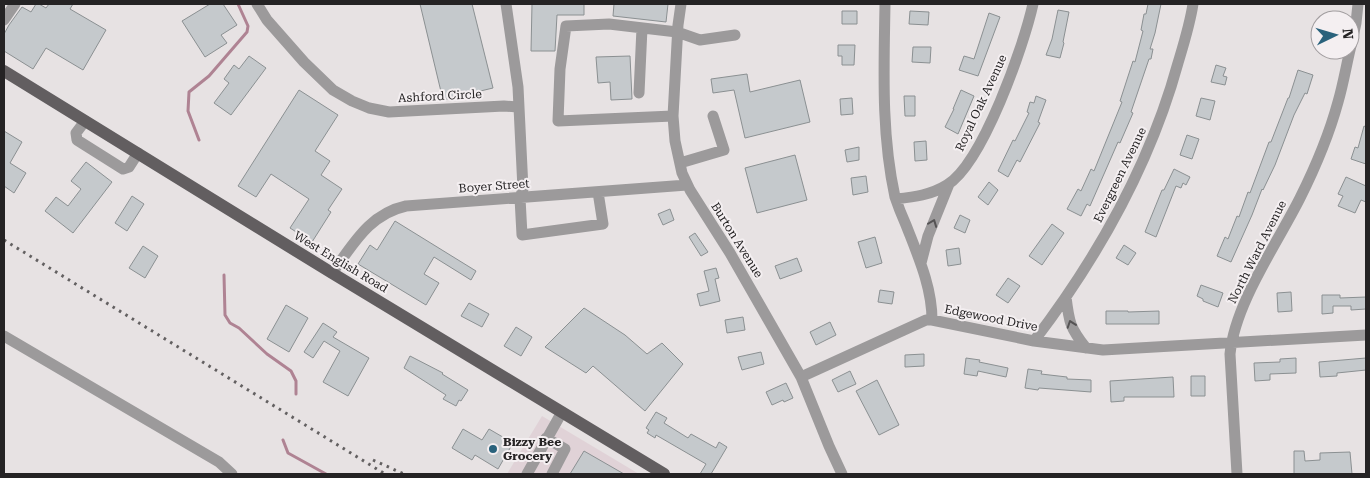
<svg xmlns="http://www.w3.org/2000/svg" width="1370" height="478" font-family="'Roboto Serif',serif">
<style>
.built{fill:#e0d2d7}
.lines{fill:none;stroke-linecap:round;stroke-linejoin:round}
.stream{stroke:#af8393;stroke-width:3}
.building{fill:#c5c9cc;stroke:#8b9092}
.minor{stroke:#9c9a9b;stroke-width:11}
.major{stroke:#625e60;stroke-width:12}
.rail{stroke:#636061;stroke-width:3;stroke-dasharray:2.5 5;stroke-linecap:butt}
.oneway{stroke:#555354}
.poi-dot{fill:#29627c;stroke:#f4eff1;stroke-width:2}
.labels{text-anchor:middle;stroke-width:4;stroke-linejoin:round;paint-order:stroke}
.street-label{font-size:12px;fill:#252324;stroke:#f4eff1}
.poi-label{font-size:12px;font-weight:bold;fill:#252324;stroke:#f4eff1;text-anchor:start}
</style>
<rect width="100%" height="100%" fill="#e7e2e3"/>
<path class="built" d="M542,416L639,474H507Z"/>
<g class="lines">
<path class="stream" d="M199,140L188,111L189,92L209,76L247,32L248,26L238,4
M224,275L225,315L230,323L239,328L267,354L291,371L296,381V394
M283,440L288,453L326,474"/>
</g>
<path class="building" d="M36,4H39L46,8L49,4H73L70,9L106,30L83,70L46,48L33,69L4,51V34L9,25L22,7L31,12Z
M210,4H223L237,25L221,35L227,43L205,57L182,21Z
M420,4H472L493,88L443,100Z
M532,4H584V15H557L555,51H531Z
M614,4H668L666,22L613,16Z
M1148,4H1161L1155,33L1150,49H1153L1151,59H1149L1131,112L1133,113L1120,143L1118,142L1090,206L1087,204L1081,216L1067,209L1078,189L1081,191L1091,169L1094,171L1122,102L1120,101L1133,61L1135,62L1143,31L1141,30L1144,14H1146Z
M1058,10L1069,12L1063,42L1064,43L1060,58L1046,55L1052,39Z
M842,11H857V24H842Z
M910,11L929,12L928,25L909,24Z
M989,13L1000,17L978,76L959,70L964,56L974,59Z
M838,45H855L854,65H842V56H838Z
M913,47H931L930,63L912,62Z
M249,56L266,68L231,115L214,103L229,83L224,79L234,65L239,69Z
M630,56L632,99L611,100L610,82L598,83L596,57Z
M1216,65L1226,68L1223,76L1227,77L1225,85L1211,82Z
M1298,70L1313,75L1307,94L1305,93L1294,115L1275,165L1263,190L1262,189L1252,215L1231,262L1217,256L1225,237L1228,239L1237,216L1239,217L1248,192L1250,193L1269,142H1271L1288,98H1289Z
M747,74L750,92L800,80L810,122L745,138L734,90L713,93L711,79Z
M299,90L338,115L315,151L330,161L321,175L342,189L328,210L331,212L312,242L290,228L309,199L271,174L256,197L238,186Z
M961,90L974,96L958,134L945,127L954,109H953Z
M904,96H915V116H905Z
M1036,96L1046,100L1038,122L1040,123L1020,162L1017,160L1008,177L998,171L1013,140L1015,141L1029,113L1027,112L1030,102L1034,103Z
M852,98L853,114L841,115L840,99Z
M1201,98L1215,101L1210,120L1196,116Z
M1364,126L1366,127V164L1351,159L1355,147L1358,148Z
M4,131L22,142L10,163L26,173L14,193L4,186Z
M1187,135L1199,139L1192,159L1180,155Z
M926,141L927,160L915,161L914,142Z
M859,147V160L847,162L845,150Z
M795,155L807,200L757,213L745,168Z
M86,162L112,182L73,233L45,211L56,197L68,206L81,189L71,181Z
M1174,169L1190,177L1186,185L1183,183L1181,188L1176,186L1156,237L1145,232L1162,190H1164Z
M866,176L868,192L853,195L851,178Z
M1346,177L1366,186V202L1361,200L1355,213L1338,206L1343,196L1338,194Z
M989,182L998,190L988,205L978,197Z
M132,196L144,204L127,231L115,223Z
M670,209L674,220L663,225L658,214Z
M960,215L970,220L965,233L954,228Z
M395,221L476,271L471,280L434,257L424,274L439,283L426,305L358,264L370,245L377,250Z
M1052,224L1064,233L1042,265L1029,256Z
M695,233L708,252L701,256L689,237Z
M875,237L882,263L866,268L858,242Z
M1124,245L1136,253L1128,265L1116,258Z
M143,246L158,256L145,278L129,268Z
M959,248L961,264L948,266L946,250Z
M797,258L802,271L780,279L775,266Z
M716,268L719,278L715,279L720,301L700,306L697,294L709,291L704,271Z
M1008,278L1020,286L1008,303L996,295Z
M1201,285L1223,293L1218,307L1203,301V299L1197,296Z
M880,290L894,292L892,304L878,302Z
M1291,292L1292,311L1278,312L1277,293Z
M1322,295H1340V298L1366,297V309L1351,310V306H1333V313L1322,314Z
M469,303L489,314L482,327L461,316Z
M286,305L308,318L289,352L267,339Z
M584,308L625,335L647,354L662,343L683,364L645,411L593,366L586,373L545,347Z
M1106,311H1128V312L1159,311V324H1106Z
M743,317L745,330L727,333L725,320Z
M830,322L836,335L816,345L810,332Z
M323,323L337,332L333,337L369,358L348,396L323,382L340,351L324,341L313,358L304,352Z
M516,327L532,337L521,356L504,346Z
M761,352L764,364L742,370L738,357Z
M924,354V366L905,367V355Z
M410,356L443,373L442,374L468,390L461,401L459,400L456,406L443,399L446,395L404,368Z
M966,358L980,360L979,362L1008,368L1006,377L978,371L977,376L964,374Z
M1296,358V373L1270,374V380L1255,381L1254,363L1280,362V359Z
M1366,358V370L1337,373V376L1320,377L1319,362Z
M1028,369L1042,371L1041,374L1067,377V379L1091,380V392L1039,388L1038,390L1025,388Z
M850,371L856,384L838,392L832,380Z
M1191,376H1205V396H1191Z
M1173,377L1174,397H1124V401L1111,402L1110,381Z
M877,380L899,425L879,435L856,391Z
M786,383L793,398L784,402L783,400L772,405L766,392Z
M656,412L667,418L664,423L688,438L691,434L716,448L719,442L727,447L711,474H700L706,464L656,435L655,438L647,433L649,430L646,428Z
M463,429L482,440L489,429L513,443L498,469L475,455L472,460L452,448Z
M584,451L624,474H570Z
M1294,451H1304L1305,461L1320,460V453L1350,452L1352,474H1294Z"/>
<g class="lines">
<path class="minor" d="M257,4L267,20L304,62L333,90L352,101L369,108L389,112L504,106L518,107
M506,4L518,87L523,189L520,198L522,235L603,224L598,192
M681,4L678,25L673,116L675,141L682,173L690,190L730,253L801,377L829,446L842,474
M885,4C884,68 881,133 895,197C898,206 902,216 906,225C918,256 932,287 932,320
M4,20L15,4
M1350,50L1356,23L1358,4
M639,93L642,28
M673,116L558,121L560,69L566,26L609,24L677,32L700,40L735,35
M85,121L76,133L77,140L123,169L129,167L138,153
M680,163L724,150L713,116
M896,199C914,197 931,195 947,185C983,163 1024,45 1033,4
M921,263L928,236L949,184
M332,273C353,245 369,214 406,206L687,185
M1066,297C1069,322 1070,328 1086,348
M4,336L219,462L232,474
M1034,341C1098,257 1150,165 1178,63C1184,43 1190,24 1193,4
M801,377L926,320H932L1034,341L1103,350L1366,335
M546,438L565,449L552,474
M527,474L562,412
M1237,474L1230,354C1235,303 1277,244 1300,198C1315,168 1329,135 1338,102C1343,85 1346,67 1350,50"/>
<path class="major" d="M4,71L332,273L664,474"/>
<path class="rail" d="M4,240L385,474
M373,460L404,474"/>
</g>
<defs><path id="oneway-chevron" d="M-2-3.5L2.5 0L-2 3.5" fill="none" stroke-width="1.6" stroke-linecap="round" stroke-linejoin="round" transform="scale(1.25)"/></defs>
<g class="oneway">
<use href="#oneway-chevron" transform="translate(933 223) rotate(-69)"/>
<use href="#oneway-chevron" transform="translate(1071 324) rotate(-109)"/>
</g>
<circle class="poi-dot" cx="493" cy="449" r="5"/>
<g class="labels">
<g class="street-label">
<text transform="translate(440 96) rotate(-3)" y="4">Ashford Circle</text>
<text transform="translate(981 103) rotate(-65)" y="4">Royal Oak Avenue</text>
<text transform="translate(1120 175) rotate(-64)" y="4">Evergreen Avenue</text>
<text transform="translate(494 186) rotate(-4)" y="4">Boyer Street</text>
<text transform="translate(737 240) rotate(58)" y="4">Burton Avenue</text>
<text transform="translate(1257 252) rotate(-63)" y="4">North Ward Avenue</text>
<text transform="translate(341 262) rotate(31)" y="4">West English Road</text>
<text transform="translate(991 318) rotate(11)" y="4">Edgewood Drive</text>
</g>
<g class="poi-label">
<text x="503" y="446">Bizzy Bee<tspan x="503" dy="14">Grocery</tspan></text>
</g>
</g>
<rect width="1370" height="478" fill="none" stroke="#252324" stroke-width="10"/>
<g transform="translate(1335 35) rotate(85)"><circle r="24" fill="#f4eff1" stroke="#a19d9f"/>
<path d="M0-4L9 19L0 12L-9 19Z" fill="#29627c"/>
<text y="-8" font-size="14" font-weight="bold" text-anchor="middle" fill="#252324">N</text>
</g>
</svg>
